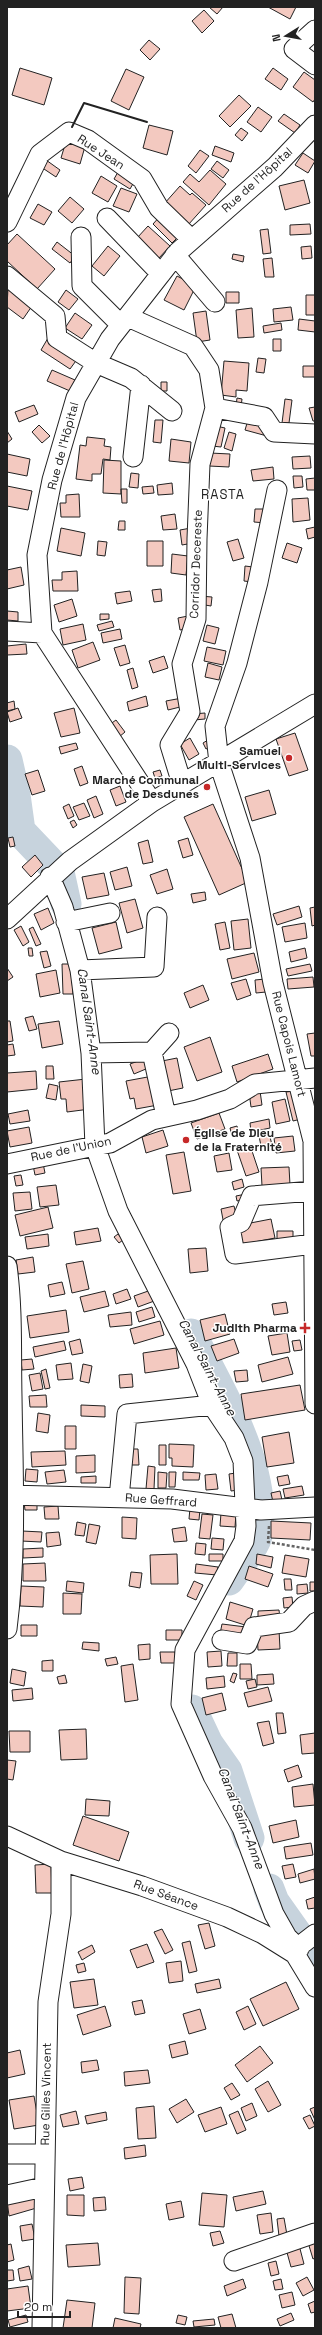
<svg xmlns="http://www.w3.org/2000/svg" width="322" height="2335" font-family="'Space Grotesk',sans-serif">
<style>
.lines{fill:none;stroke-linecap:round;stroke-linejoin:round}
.river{stroke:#c7d3dd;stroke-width:31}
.building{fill:#f3c9c0;stroke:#222}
.minor-casing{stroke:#222;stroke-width:21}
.path{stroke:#646464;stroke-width:2.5;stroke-dasharray:3 2;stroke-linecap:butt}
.minor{stroke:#fff;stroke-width:19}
.wall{stroke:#222;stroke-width:2}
.poi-dot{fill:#c62828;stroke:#fff;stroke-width:1.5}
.labels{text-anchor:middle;stroke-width:3;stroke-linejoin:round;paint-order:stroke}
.street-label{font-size:12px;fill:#222;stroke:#fff}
.poi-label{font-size:12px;font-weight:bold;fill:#222;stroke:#fff;text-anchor:end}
.neighbourhood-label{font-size:13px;letter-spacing:1px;fill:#222;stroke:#fff}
.water-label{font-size:13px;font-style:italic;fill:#222;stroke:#fff}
</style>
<rect width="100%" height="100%" fill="#fff"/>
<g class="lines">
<path class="river" d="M7,760L15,795L20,831L59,872L66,904
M191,1334C220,1391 269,1470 257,1536C256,1544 235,1571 229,1580
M192,1710L208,1744L227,1771L249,1838
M269,1889L274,1902L315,1960"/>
</g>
<path class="building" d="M209,7H223L217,14Z
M268,7H296L290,19Z
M204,10L214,21L202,33L192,21Z
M149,40L160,49L150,60L140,50Z
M20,68L52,78L44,105L12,95Z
M273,68L288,79L281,90L265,79Z
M126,69L144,77L129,110L111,101Z
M304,72L315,80V99L313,102L293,87Z
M239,95L251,106L230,127L219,116Z
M258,107L272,117L261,132L247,122Z
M284,114L300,125L295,133L278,121Z
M149,125L173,131L167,155L143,148Z
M241,128L248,133L242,141L235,135Z
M67,138L86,143L80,164L61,158Z
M215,146L234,153L231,162L212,155Z
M200,150L209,156L196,173L188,166Z
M303,153L315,161L308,173L295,165Z
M46,160L60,170L56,177L41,167Z
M217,161L229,170L223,178L211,169Z
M210,170L226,184L209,205L183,182L190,174L199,182Z
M118,172L134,182L130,189L114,179Z
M101,176L117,186L108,202L92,193Z
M304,180L310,203L285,210L279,186Z
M180,186L190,195L192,193L206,205L188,225L164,204Z
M121,188L137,194L129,212L113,206Z
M70,197L84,209L72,223L58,211Z
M38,204L52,212L44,225L30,218Z
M162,214L181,234L172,243L153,224Z
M310,224L311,234L290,235V225Z
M148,226L170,246L159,258L137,238Z
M268,229L271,253L263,254L260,230Z
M17,234L55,269L37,289L7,261V245Z
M57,242L75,256L70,263L52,249Z
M108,246L120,256L104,276L92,266Z
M311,246L312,258L302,259L301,247Z
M233,254L244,256L243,262L232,259Z
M272,258L274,277H265L263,259Z
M177,276L196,286L184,310L164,300Z
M8,288L32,306L23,319L7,307Z
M66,290L78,299L69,310L58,302Z
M226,292H239V303H226Z
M306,295H315V315H306Z
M291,307L293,320L274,322L273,309Z
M252,308L254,337L238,338L236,310Z
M206,311L210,340L197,342L193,313Z
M75,313L92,325L82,339L65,328Z
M299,319L315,321V332L298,330Z
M281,323L282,330L264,333L263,326Z
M48,338L78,358L70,369L41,350Z
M273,339H281V351H273Z
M258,358L266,359L264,373L256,372Z
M224,361L249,363L247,391L236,390V397L221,395Z
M303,366H315V377H303Z
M52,370L75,380L70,391L47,381Z
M161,382H167V391H161Z
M237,398L242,399L241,407L236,406Z
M285,399L292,400L289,423H282Z
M34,405L38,414L19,422L15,412Z
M315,407V421H313L309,408Z
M155,420H163L161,443L153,442Z
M248,420L270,426L267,436L245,430Z
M39,425L50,436L42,443L32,432Z
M216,426L225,428L221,447L212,446Z
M7,431L12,439L7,443Z
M229,432L236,434L232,451L224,448Z
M87,437L105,439L104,446L111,447L110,460L103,459L101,474H92V481L76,479L80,445L86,446Z
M171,439L191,442L189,463L169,461Z
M210,453L230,454L229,467L209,466Z
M7,454L30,459L27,476L7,472Z
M310,456L311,468L293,469L292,457Z
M104,460L121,461V494L103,493Z
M273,467L274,479L253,481L251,470Z
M131,473L139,474L138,488L129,487Z
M293,476H302L303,487L294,488Z
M315,478V490H307L306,479Z
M172,483L173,494L158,495L157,485Z
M7,486L32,491L28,510L7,506Z
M153,486L154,493L143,494L142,487Z
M121,489H127V503H122Z
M79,494L80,517H61L60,503H66V495Z
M308,498L310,520L293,522L292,499Z
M255,509H267L266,523L254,522Z
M175,514L177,529L163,530L161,516Z
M119,521H125V530H118Z
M315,527V537L308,539L306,529Z
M61,528L85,533L81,556L57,551Z
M191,528L193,543L182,545L180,530Z
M238,539L244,558L233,561L227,542Z
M98,541L107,542L105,556L97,555Z
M147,541H163V566H147Z
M287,543L302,548L297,563L282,558Z
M172,554L188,556L186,575L171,573Z
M245,566L253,567L252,582L244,581Z
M21,567L24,585L7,589V570Z
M77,571L78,591H53L52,580H62V572Z
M161,589L162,601L154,602L152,590Z
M130,591L132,601L117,604L115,593Z
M200,596L212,597L211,606L199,604Z
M72,599L77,616L59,622L54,605Z
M7,611L18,612V621L7,620Z
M100,614H109V619L100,620Z
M188,616L191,628L180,630L178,618Z
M112,621L114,627L99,631L97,625Z
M83,624L86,640L63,645L60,629Z
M207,625L219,628L215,644L203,641Z
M120,629L122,639L103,643L101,633Z
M93,642L100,660L78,668L72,650Z
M26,644L27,654L7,655V646Z
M125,645L130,663L120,666L114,648Z
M207,647L226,651L223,665L204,661Z
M164,656L168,668L153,673L149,661Z
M208,663L222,667L219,680L205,677Z
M133,668L138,687L132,689L127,670Z
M146,696L148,706L129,711L127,702Z
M182,698L184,706L168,710L166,701Z
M14,701L15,709L7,711V703Z
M18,708L22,718L10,722L7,712Z
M74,708L80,733L61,737L54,713Z
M205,713V719L194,720L193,714Z
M116,720L125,732L119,737L109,725Z
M295,733L308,770L289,776L276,739Z
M213,737L216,744L206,749L203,743Z
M190,738L199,754L189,760L180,744Z
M76,743L78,749L61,754L59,747Z
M82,766L88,783L80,786L74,769Z
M38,770L45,791L32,795L25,774Z
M160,770L162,776L155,778L153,772Z
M120,786L126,802L116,806L110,790Z
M269,790L276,814L252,821L245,797Z
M96,796L103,814L94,818L87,800Z
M84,803L90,816L79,820L73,807Z
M69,804L74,816L68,819L63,807Z
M213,804L248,882L219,895L184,817Z
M74,820L77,825L73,828L70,822Z
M13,837L15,846L10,847L8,838Z
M188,838L193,855L183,858L178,841Z
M148,840L153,862L143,864L138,843Z
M35,855L43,865L31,877L22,867Z
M127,867L132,886L115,890L110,872Z
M167,869L173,889L157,894L150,875Z
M104,873L109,895L87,899L82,877Z
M205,892L206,900L193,903L191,894Z
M135,899L143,928L127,933L119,903Z
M299,906L302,917L277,925L273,914Z
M315,907V925L312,926L310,908Z
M48,908L54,923L41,930L34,914Z
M248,919L251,948L234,950L231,921Z
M116,922L122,948L99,954L92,928Z
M225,922L230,948L220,950L215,924Z
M305,923L307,938L285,942L282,927Z
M21,926L29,942L23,946L14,930Z
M33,927L41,944L36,946L29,929Z
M28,948H32L33,956H29Z
M305,948L307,958L291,962L289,952Z
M47,951L51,966L44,968L40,952Z
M254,953L259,972L232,979L227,959Z
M62,964H71L73,994H63Z
M310,964L312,971L288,976L286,969Z
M7,968L13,977L7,981Z
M56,970L60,993L40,997L36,974Z
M313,977L314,987L288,989L287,979Z
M246,979L251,995L237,1000L231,983Z
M265,979L266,992L256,993L255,980Z
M203,985L209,1000L190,1008L184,993Z
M33,1016L37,1029L29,1031L25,1018Z
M7,1021H10L13,1041L7,1042Z
M59,1021L63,1044L42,1048L38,1024Z
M315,1033V1056H311L307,1034Z
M210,1037L222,1072L197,1081L184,1047Z
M13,1044L15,1055L7,1056V1045Z
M268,1054L273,1069L237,1082L232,1066Z
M149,1057L153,1066L134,1074L130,1064Z
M177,1058L183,1088L163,1092L157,1062Z
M46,1066H53L54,1079H46Z
M36,1071L37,1089L7,1092V1073Z
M153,1076L158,1105L136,1109L134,1098L130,1099L126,1081Z
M86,1079L90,1109L67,1112L66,1099H61L59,1082Z
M49,1084L58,1086L56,1100L46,1098Z
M260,1091L262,1105L251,1107L249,1092Z
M294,1091L301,1119L293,1121L286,1092Z
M285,1099L290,1121L276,1124L272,1102Z
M28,1110L30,1121L10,1124L8,1114Z
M219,1113L225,1129L197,1139L191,1123Z
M269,1119L270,1128L251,1132L250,1123Z
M237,1126L239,1135L232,1136L230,1128Z
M29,1127L32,1143L10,1147L7,1131Z
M163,1130L168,1146L146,1153L142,1137Z
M269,1133L273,1149L262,1151L259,1136Z
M293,1136L295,1151L276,1153L274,1138Z
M250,1145L259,1172L246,1176L237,1150Z
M184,1152L191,1191L173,1194L166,1155Z
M229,1153L232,1170L217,1172L214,1156Z
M43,1163L45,1173L35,1175L33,1165Z
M289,1167L290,1185L262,1186L261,1168Z
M21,1175L23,1185L16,1186L14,1176Z
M242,1179L244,1187L234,1190L232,1182Z
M56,1185L59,1205L40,1207L37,1187Z
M30,1192L32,1209L15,1211L13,1193Z
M246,1194L247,1199L237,1201L236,1196Z
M234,1206L238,1222L224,1225L221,1209Z
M48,1207L53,1228L20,1236L15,1215Z
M271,1219L275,1238L239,1245L235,1226Z
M98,1228L101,1241L76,1245L74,1232Z
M277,1231H293V1241L277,1240Z
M48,1234L49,1246L27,1249L25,1237Z
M118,1234L123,1240L119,1243L114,1237Z
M206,1248L208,1271L190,1273L188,1249Z
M33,1257L35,1272L18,1274L16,1260Z
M83,1261L89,1289L72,1293L66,1264Z
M62,1282L65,1294L50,1297L48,1285Z
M127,1289L131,1299L116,1304L113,1294Z
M154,1289L157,1300L138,1307L134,1296Z
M105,1291L109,1306L84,1312L80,1297Z
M286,1302L288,1313L274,1315L272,1304Z
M152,1307L155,1317L139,1322L136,1312Z
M66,1310L69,1332L30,1338L27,1316Z
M131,1312L132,1325L110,1327L108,1315Z
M225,1314L230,1334L205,1341L200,1320Z
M160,1321L164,1335L134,1344L130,1329Z
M287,1333L290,1352L272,1355L268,1336Z
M80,1339L83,1353L72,1355L69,1342Z
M234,1339L239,1353L217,1361L211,1346Z
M300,1340L302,1350L294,1351L292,1341Z
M64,1341L66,1350L35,1357L33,1347Z
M176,1348L179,1368L145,1373L143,1353Z
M288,1357L293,1374L262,1382L258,1365Z
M32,1359L34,1369L22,1370L21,1360Z
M71,1363L73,1379L58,1380L56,1365Z
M83,1364L92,1366L89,1383L80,1381Z
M46,1369L50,1388L45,1389L41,1371Z
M247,1370L248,1381L236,1382L234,1371Z
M40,1373L43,1389L32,1391L29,1375Z
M132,1374L133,1387L120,1388L119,1375Z
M300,1385L305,1410L245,1420L241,1394Z
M46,1395L47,1407H30L29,1396Z
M81,1405L105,1406V1417L81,1416Z
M38,1413L50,1415L48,1433L36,1431Z
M65,1426H76V1449H65Z
M289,1432L294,1463L267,1467L262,1437Z
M169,1444L194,1445L193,1467L172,1466V1458H169Z
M159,1445H166V1465H159Z
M129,1449H138L139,1465H129Z
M65,1451L66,1465L32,1467L31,1452Z
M95,1455V1472L76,1473V1456Z
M148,1466L155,1467L154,1489H146Z
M26,1469L38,1470L37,1482L25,1481Z
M64,1470L66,1482L47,1484L45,1472Z
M158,1472L167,1473L166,1488H158Z
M169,1472H176L175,1487H169Z
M183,1472L200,1473L199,1480H183Z
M236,1473L238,1490L231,1491L229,1474Z
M216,1474L218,1489L206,1490L205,1475Z
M288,1475L290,1484L279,1486L277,1477Z
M96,1476V1483H81V1477Z
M302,1486L304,1495L285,1498L283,1489Z
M280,1491L282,1500L273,1502L271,1493Z
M24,1502H37V1510H25Z
M58,1506L59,1519H45L44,1507Z
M190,1508L200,1509L199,1520L189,1519Z
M221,1513L236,1514L235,1527L220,1526Z
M202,1514L213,1515L210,1539L199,1538Z
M122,1517L137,1518L136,1539L122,1538Z
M271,1521L311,1523L310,1540L271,1538Z
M77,1522L86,1524L84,1536L75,1535Z
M89,1524L100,1526L96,1544L86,1542Z
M185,1527L187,1541L174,1542L172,1529Z
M22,1531L42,1532L41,1542L21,1541Z
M59,1532L61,1545L47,1547L46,1533Z
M212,1538L224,1539L223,1550L211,1549Z
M196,1543L206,1544L205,1555L195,1554Z
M43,1548V1557L23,1558V1549Z
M177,1554L178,1584H151L150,1555Z
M209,1554H223V1561H209Z
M257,1554L273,1557L271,1568L256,1564Z
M285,1555L309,1559L306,1577L282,1573Z
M45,1563L46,1581H23V1564Z
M196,1564L218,1567L217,1575L195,1573Z
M249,1566L273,1574L268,1587L245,1579Z
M131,1572L142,1573L140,1588L129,1586Z
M284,1579H291L292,1590H285Z
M67,1581L84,1583L83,1593L66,1591Z
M194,1581L203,1585L196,1600L187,1596Z
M310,1582H315V1591H310Z
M307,1584L308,1593L297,1594V1585Z
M21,1586L44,1587L43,1607L20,1606Z
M63,1593L82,1594L81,1614H63Z
M292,1597L293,1607L284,1608L283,1598Z
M230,1602L253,1609L248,1626L226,1619Z
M279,1610L280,1619L258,1620V1611Z
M222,1624L246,1627L244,1637L220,1634Z
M21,1625H37V1636H21Z
M166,1630H182V1640H166Z
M279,1630L280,1649L258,1650L257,1632Z
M83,1642L99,1643V1651L82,1649Z
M150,1644V1659L139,1660L138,1645Z
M221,1651L222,1666L208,1667L207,1652Z
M160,1652H175L176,1663H161Z
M228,1653H237V1666H227Z
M116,1657L118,1664L107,1666L105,1659Z
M53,1660V1671H42V1661Z
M133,1664L138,1700L125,1702L121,1666Z
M240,1664H251L252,1679H240Z
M12,1669L26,1672L24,1686L10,1683Z
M233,1673L237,1674L234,1683L230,1681Z
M273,1674L274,1684L257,1685V1675Z
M65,1675L67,1683L59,1684L57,1677Z
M224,1676L225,1687L207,1689L206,1678Z
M255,1679L257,1687L248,1689L246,1681Z
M268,1687L272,1701L248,1707L244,1693Z
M32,1688L33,1699L13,1701L12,1690Z
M222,1693L226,1710L206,1715L202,1698Z
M276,1713H283L286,1733L278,1734Z
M269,1721L274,1743L263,1746L257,1723Z
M86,1729L87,1759L61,1760L59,1730Z
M9,1731H30V1752H10Z
M315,1733V1753L302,1754L300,1735Z
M7,1760L16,1761L13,1780L7,1779Z
M298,1765L302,1777L288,1782L284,1770Z
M313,1784L315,1805L294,1807L292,1787Z
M86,1799L110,1801L109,1816L85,1815Z
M83,1816L129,1832L119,1861L73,1845Z
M296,1820L299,1837L273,1843L269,1826Z
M311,1843L313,1855L286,1859L284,1847Z
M51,1864L52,1893H36L35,1865Z
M293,1864L296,1877L285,1879L282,1866Z
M314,1869L315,1879L300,1883L298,1874Z
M315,1897V1908L308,1909L306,1900Z
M209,1923L215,1946L205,1949L198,1925Z
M162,1929L173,1950L165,1954L154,1932Z
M190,1941L197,1971L189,1973L182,1943Z
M147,1944L154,1962L137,1968L130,1950Z
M92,1945L95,1952L82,1960L78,1952Z
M181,1961L183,1981L169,1983L166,1963Z
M84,1963L86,1971L78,1973L76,1965Z
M94,1979L98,2005L74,2008L70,1982Z
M219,1979L221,1988L197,1993L195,1984Z
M286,1982L299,2009L263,2026L250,1999Z
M142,2000L145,2013L135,2015L132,2002Z
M105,2006L111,2026L83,2035L77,2015Z
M248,2006L256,2024L244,2030L236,2012Z
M200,2009L206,2029L189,2034L183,2014Z
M185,2041L188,2054L172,2058L169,2045Z
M260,2046L273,2063L247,2082L235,2065Z
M20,2050L25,2074L7,2078V2053Z
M97,2060L99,2070L82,2073L81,2062Z
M148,2070L150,2083L125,2086L124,2072Z
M268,2081L281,2105L268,2112L255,2089Z
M232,2083L240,2095L231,2100L224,2088Z
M34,2096L39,2125L14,2129L9,2100Z
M186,2099L194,2112L177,2123L169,2109Z
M252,2103L257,2116L246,2121L241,2108Z
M154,2106L156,2138L138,2139L136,2108Z
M221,2107L227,2124L205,2132L198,2115Z
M315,2107V2120L310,2109Z
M76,2111L79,2124L63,2127L60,2115Z
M238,2111L246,2130L237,2134L229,2115Z
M106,2112L107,2120L87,2124L85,2116Z
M310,2115L315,2126L309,2129L303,2118Z
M145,2145L146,2156L125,2159L124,2148Z
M82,2177L84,2188L70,2191L68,2179Z
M263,2191L266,2204L236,2211L233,2197Z
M36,2192L40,2207L9,2216L7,2200Z
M202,2193L227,2195L224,2227L199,2225Z
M67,2195H84V2216L67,2215Z
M105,2197L106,2210L94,2211L93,2198Z
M181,2201L184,2217L169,2220L166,2204Z
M271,2213L273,2232L260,2234L257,2215Z
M284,2218L287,2235L279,2236L277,2219Z
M32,2224L35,2239L22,2241L20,2226Z
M220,2231L224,2243L213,2246L210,2233Z
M315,2236V2258L313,2259L307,2239Z
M98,2243L100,2265L68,2267L66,2245Z
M11,2244L14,2260L7,2262V2245Z
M299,2245L304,2264L291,2267L286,2249Z
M276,2261L279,2274L271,2276L268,2263Z
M29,2266L32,2279L20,2281L18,2269Z
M7,2270H13L14,2280L7,2281Z
M125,2277L141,2278L139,2314L124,2313Z
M307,2277L314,2290L303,2296L296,2283Z
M243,2279L246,2288L227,2296L224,2286Z
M281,2279L283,2289L275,2290L273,2281Z
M28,2286L31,2308L7,2311V2289Z
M292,2292L295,2305L282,2308L279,2295Z
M67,2300L95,2303L92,2328H63Z
M315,2301V2312L311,2313L308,2304Z
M291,2313L294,2320L280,2326L277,2319Z
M232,2314L236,2328H221L218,2317Z
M26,2315L28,2322L10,2327L8,2320Z
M178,2315L187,2317L185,2325L176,2323Z
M115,2318L141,2324L140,2328H113Z
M214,2319L215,2325L194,2327L193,2321Z"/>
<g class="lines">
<g class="minor-casing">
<path id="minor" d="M315,30L294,49L315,65
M107,218L161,274
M7,222L40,154L69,132L88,140L142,179L159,208L191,239
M81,237L82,286L121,325
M175,255L215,302
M7,276L55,316L57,338L96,363L131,378L172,411
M128,317L193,346L209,370L215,408L200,464L197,539L196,619L182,664L190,712L170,745L182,784
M215,408L264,417L274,432L315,434
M133,457L141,385
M277,490L258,582L237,663L215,726L219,763L250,858L273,983L313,1141L315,1404
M7,631L42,633
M152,802L42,633L37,555L52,480L76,398L110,339L178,252L275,167L315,125
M50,877L63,907L80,970L91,1053L95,1146L118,1211L196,1364L212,1405L234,1438L243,1461L246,1526L244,1541L185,1650L181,1704L213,1776L242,1828L274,1914L287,1937L299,1949
M7,919L70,861L152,802L315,704
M66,922L110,913
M80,970L154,967L157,917
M152,1052L169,1033
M91,1053L152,1052L166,1116
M7,1164L110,1143L152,1120L197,1110L230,1099L255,1084L315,1078
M313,1244L235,1254L230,1227L241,1222L252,1196L313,1191
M7,1266C13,1309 11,1352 12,1396C13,1473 17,1551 7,1629
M7,1495L172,1499L261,1510L315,1507
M119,1498L127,1414L212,1405
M222,1640L247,1644L254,1627L289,1622L304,1606L315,1601
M7,1836L61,1861L142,1886L227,1917L263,1934L295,1954L315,1987
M295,1954L302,1944L315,1934
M7,2154H45
M7,2195L44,2187
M234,2261L315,2233
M42,2328L48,2002L61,1914V1861"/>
</g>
<path class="path" d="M269,1526L268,1542L315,1550"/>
<use href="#minor" class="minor"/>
<path class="wall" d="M72,127L84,103L147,122"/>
</g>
<g class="poi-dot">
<circle cx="289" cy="758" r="4"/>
<circle cx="207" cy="787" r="4"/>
<circle cx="186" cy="1140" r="4"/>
<path d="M303 1322h4v4h4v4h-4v4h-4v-4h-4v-4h4z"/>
</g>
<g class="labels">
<g class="street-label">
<text transform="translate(101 152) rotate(33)" y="4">Rue Jean</text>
<text transform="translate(257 180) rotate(-42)" y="4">Rue de l'Hôpital</text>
<text transform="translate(63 446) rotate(-75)" y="4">Rue de l'Hôpital</text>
<text transform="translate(196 564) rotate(-88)" y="4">Corridor Decereste</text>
<text transform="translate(289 1044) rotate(76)" y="4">Rue Capois Lamort</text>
<text transform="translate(71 1149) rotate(-12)" y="4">Rue de l'Union</text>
<text transform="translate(161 1500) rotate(4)" y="4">Rue Geffrard</text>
<text transform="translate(166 1895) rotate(20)" y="4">Rue Séance</text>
<text transform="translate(46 2094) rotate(-89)" y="4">Rue Gilles Vincent</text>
</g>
<g class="poi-label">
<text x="281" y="755">Samuel<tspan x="281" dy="14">Multi-Services</tspan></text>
<text x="199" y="784">Marché Communal<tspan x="199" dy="14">de Desdunes</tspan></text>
<text x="194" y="1137" text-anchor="start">Église de Dieu<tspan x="194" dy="14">de la Fraternité</tspan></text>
<text x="297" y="1332">Judith Pharma</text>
</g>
<g class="neighbourhood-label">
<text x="223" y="499">RASTA</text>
</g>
<g class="water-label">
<text transform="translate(90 1021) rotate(82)" y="5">Canal Saint-Anne</text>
<text transform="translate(208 1367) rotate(62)" y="5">Canal Saint-Anne</text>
<text transform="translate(242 1818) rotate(69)" y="5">Canal Saint-Anne</text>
</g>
</g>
<rect width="322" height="2335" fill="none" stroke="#222222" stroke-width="16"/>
<g transform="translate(286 36) rotate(259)" stroke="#ffffff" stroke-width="3" paint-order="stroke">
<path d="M0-3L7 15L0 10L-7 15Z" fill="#222222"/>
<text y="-6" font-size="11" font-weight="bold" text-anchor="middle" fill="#222222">N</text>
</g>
<path d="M18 2311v6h52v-6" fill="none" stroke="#222222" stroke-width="2"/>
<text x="24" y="2311" font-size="12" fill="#222222" stroke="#ffffff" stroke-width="3" paint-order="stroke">20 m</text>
</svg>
